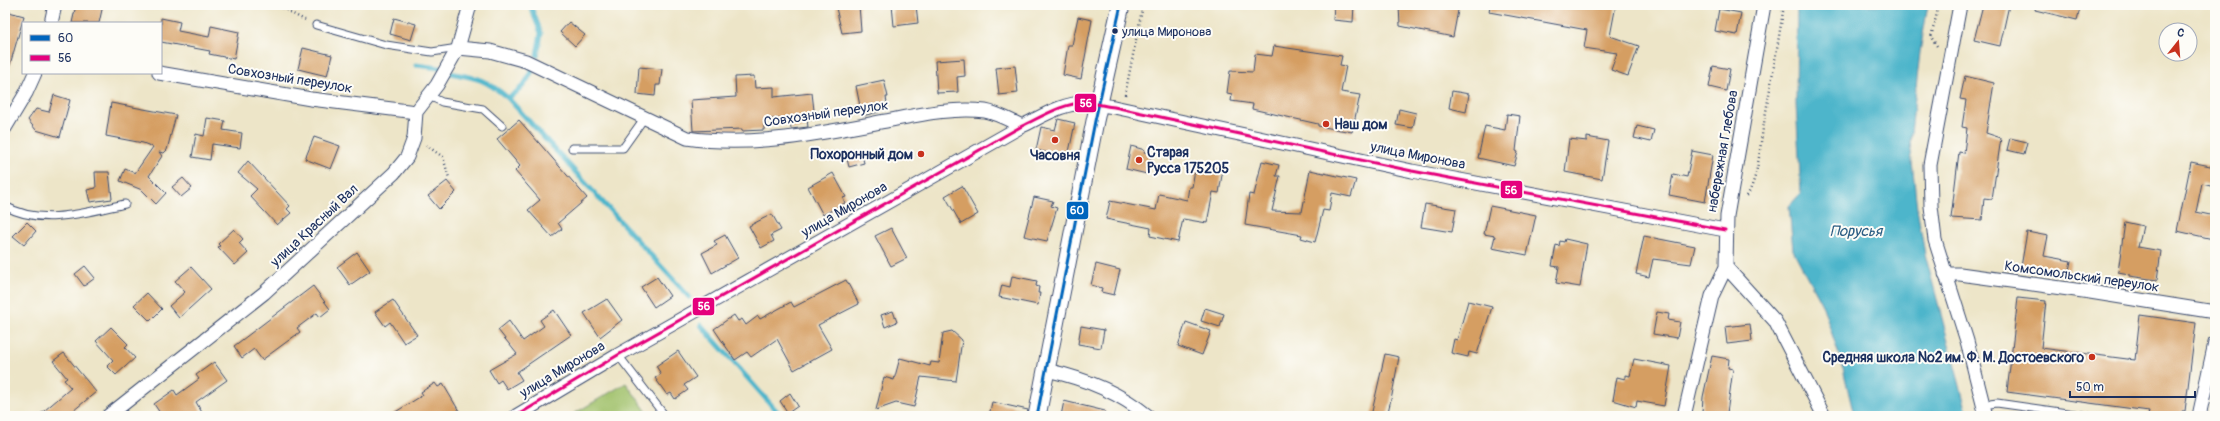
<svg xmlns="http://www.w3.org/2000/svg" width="2220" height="421" font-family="Pangolin,sans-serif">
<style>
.green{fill:#a0c16a;stroke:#5e7864}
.water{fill:#4db5cb;stroke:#347294}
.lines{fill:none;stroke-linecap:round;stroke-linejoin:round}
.stream{stroke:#4db5cb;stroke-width:5}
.building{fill:#d59e62}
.service-casing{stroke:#3a4a6e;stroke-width:9}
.minor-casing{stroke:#3a4a6e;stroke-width:15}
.tertiary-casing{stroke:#3a4a6e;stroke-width:19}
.path{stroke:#3a4a6e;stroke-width:2.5;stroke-dasharray:1 3;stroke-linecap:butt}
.service{stroke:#fff;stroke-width:7}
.minor{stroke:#fff;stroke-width:13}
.tertiary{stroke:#fff;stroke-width:17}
.bus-1-casing{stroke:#fdfcf7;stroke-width:6}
.bus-2-casing{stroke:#fdfcf7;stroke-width:6}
.bus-1{stroke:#0065bd;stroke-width:3}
.bus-2{stroke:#e5007d;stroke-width:3}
.bus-dot{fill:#1b2f5e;stroke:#fdfcf7;stroke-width:1.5}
.poi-dot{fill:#c8321e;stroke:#fdfcf7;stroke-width:1.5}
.labels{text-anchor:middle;stroke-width:4;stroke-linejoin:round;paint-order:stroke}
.bus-label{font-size:13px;fill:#1b2f5e;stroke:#fdfcf7;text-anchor:start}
.street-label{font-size:14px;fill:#1b2f5e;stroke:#fdfcf7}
.poi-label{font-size:14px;font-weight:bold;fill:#1b2f5e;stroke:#fdfcf7;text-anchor:start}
.water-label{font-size:15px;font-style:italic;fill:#2c5e84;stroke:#fdfcf7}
.line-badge{stroke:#fdfcf7;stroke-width:1.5}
.badge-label{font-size:11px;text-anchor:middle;font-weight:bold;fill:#fff}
</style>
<rect width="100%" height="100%" fill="#fdfcf7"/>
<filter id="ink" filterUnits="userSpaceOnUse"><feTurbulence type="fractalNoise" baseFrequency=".025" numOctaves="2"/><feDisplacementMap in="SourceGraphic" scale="8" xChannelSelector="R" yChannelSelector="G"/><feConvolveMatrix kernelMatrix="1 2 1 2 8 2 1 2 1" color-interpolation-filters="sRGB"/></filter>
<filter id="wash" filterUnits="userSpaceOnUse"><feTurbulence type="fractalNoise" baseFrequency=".012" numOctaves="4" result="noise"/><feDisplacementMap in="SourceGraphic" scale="16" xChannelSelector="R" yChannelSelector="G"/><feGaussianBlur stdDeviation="0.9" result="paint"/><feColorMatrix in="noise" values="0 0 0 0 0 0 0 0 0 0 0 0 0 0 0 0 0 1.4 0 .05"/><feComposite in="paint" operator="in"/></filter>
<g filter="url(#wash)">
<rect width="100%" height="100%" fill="#ede5c8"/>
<path class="green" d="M626,383L650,416H570Z"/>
<path class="water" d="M1797,5H1928L1920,52L1910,142L1917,209L1925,254L1968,416H1854L1842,364L1823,307L1793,250L1789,206L1801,193L1796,103Z"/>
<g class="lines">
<path class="stream" d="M530,5L541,33L537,55
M416,65L439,68
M450,73C478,78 485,79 508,98L689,297
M508,98C521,90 527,83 533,68
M701,325L781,416"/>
</g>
<g id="blocks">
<path class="building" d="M76,5H103L99,23H72Z
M838,5H859L861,31L842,33L836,8Z
M892,5H916L918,23L894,26Z
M1334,5H1354L1353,22L1333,20Z
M1399,5H1459L1453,37L1400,26Z
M1490,5H1616L1610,36L1639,46L1628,76L1611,70L1617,53L1584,48L1587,30L1489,12Z
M1983,5H2009L2000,46L1974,40Z
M2036,5H2081L2077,20L2035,10Z
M1719,9L1741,13L1737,35L1715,31Z
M9,12L24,16L9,68L5,67V30Z
M1078,17L1092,20L1081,79L1063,75L1068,45H1072Z
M161,18L180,22L178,31L209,37L211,26L239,32L234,59L209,54L210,51L161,42Z
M394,18L416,24L411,40L390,34Z
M569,22L585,35L575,46L560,32Z
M1274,46L1342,56L1340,65L1346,66L1341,92L1360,95L1352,132L1318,126V124L1252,109L1253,104L1231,101L1232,94L1227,93L1230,71L1253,72L1255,54L1272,56Z
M303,48L332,55L327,76L298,69Z
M964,59L965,76L957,77L958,92L937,93L935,61Z
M1015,66L1018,93L999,95L996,68Z
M1713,66L1730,69L1726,91L1709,87Z
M639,67L662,69L660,85H656L655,96L637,94Z
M754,76L755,88L774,87V97L812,93L815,119L807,120L808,127L791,129L790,119H764V130L742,131V129L693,131L691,100L736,97L735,77Z
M1965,76L1994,83L1986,133L2001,138L1992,199L1984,198L1982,220L1951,218L1959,152L1964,153L1967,128L1962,127L1966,100L1960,99Z
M884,80L888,97H886L887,104L878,106L879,112L862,116L856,86Z
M1452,91L1469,94L1466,112L1449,108Z
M54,95L70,100L60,137L36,130L28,120L36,109L49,112Z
M111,103L176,115L167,150L164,153L159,152L162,156L149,176L166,193L156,204L142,190L120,181L125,169L135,173L153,147L143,143L106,136Z
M1399,109L1416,113L1413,128L1396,125Z
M1507,114L1520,116L1516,151L1518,152L1514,166L1478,158L1485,126L1505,130Z
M207,118L225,121L223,130L242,133L240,148L212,144L210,160L192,157L196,134L204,136Z
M1058,119L1075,123L1068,157L1036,150L1041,127L1055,130Z
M519,120L587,198L558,223L562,229L552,237L528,210L540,200L515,171L520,166L497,139Z
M1637,126L1654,130L1651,142L1634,138Z
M314,137L340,146L331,169L305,159Z
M1587,137L1608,141L1602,179L1565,172L1569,139L1587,141Z
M2010,138L2027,142L2024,154L2007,150Z
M1131,146L1145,150L1144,152L1152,154L1147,174L1126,169Z
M861,151L864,163L849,167L846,155Z
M1692,151L1713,155L1705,202L1669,195L1673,174L1687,177Z
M248,161L290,206L287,209L291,213L277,225L250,196L257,189L238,173Z
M1262,161L1279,165L1276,176H1280L1272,211L1302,212L1310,170L1356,180L1351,197L1332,193L1329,211L1323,210L1315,242L1301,238L1302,235L1245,225L1249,194L1254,195Z
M2191,162L2215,167V186L2202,183L2196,212L2215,216L2213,239L2177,231Z
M1196,164L1223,169L1219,193L1213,192L1207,223L1183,219L1178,242L1150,236L1151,228L1106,219L1110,201L1156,210L1159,194L1187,200L1189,187H1192Z
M95,172H109L112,199L90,202L87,190L96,188Z
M833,173L846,197L843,198L845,203L823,215L808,187Z
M183,178L192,188L181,197L172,187Z
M447,181L456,192L439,209L428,196Z
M962,186L978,214L961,224L945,196Z
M1034,197L1053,201L1051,206L1057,208L1047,241L1024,236Z
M1425,204L1456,209L1452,232L1421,227Z
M1490,206L1536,215L1527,255L1492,248L1495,236L1484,234Z
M772,214L781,230L771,235L774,241L761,248L749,226Z
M27,222L36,231L24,245L13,236Z
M2125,222L2143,226L2138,247L2161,251L2157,280L2129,276V274L2118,272Z
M891,228L907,258L891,266L875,236Z
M234,229L243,239L239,243L248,253L235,265L218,247L220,246L218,244Z
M2027,232L2048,236L2044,256L2071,261L2068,275L2021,267Z
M725,235L738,258L712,273L702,253L717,245L714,241Z
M1644,236L1695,246L1691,264L1653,259L1649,277L1636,274Z
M1565,239L1587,244L1580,287L1556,283L1559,267L1552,266L1556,245L1559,246L1560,241L1564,242Z
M357,252L370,271L350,285L337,267Z
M1096,264L1120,270L1114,295L1101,292L1102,288L1091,285Z
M85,266L95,278L84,286L75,274Z
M191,267L211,289L179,318L169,306L185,292L175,281Z
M1012,276L1037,281L1036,286L1039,287L1038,293H1040L1038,305L999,297L1002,285L1010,287Z
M657,277L670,296L654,307L641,287Z
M846,280L859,304L818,325L832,349L794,370L777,339L751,357L747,352L735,360L714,329L734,315L738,321L742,319L746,325L758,316L760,319L791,302L794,307Z
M313,286L330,309L320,317L317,313L297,328L300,332L262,360L254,349L242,358L234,346Z
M147,293L162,309L150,321L134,305Z
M2018,298L2046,301L2041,348L2135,360L2140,315L2196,323L2185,411H2182L2181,416H2148L2149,411L2007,392Z
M607,299L622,320L600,337L584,313Z
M393,300L417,335L404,343L390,322L385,326L375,312Z
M1468,301L1492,307L1477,354L1469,352L1468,357L1451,353L1454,339L1457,340Z
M1205,308L1224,314L1220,327L1201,321Z
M554,310L571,335L517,372L522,380L507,389L501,380L497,383L489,370L517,354L498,330L509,321L523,341L544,326L540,320Z
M893,311L897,322L885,327L881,315Z
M1657,312L1669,314L1668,320L1680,322L1677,338L1653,334Z
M1186,322L1211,331L1202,355L1178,346Z
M1750,324L1752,341L1727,344L1725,327Z
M1081,326L1104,330L1101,348L1078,344Z
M111,327L128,344L125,347L135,358L116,375L107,366L113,360L96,341Z
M952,331L962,340L956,381L921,377L914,407L896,403L876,410L884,377L894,380L900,358L930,366L931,362L939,363L943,333Z
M678,351L696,377L684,385L688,390L675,399L671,393L667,395L655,378L661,374L656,366Z
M64,353L96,392L67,416H38L71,388L64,380L67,378L53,361Z
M1385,354L1399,357L1392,395L1387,416H1371Z
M1712,356L1729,359L1728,368L1733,369L1727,413L1702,412L1703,397Z
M1634,359L1671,366L1664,406L1637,401L1636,407L1613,400L1617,377L1625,379V375L1630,376Z
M214,362L227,380L196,402L204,416H162L154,404L174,390L177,395L199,379L196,375Z
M435,383L438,387L443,384L462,416H389L423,395L421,392Z
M790,393L798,406L788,413L780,401Z
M1064,401L1105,411L1104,416H1061Z
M992,402L1028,410L1027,416H989Z"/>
</g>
</g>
<g filter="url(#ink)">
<use href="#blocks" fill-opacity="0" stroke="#3a4a6e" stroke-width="1"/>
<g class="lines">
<g class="service-casing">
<path id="service" d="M316,25L386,45L432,52L458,48
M429,96L442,102L483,109L502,126
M572,148H623L645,117
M5,206C41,227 87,212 125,204
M618,355L665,416
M1983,405L1997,403L2088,416"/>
</g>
<g class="minor-casing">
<path id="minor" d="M1764,5L1727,216L1726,267L1775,321L1824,416
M1960,5L1930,165L1931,206L1935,240L1967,341L1986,416
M51,23L55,5
M458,48L490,51L526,61L687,138C753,148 821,133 886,121C918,115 953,107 985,111C997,113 1011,121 1022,126
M159,73L311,99L416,112
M5,128L26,93L35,73
M1945,274H1960L2090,292L2215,312
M1046,370C1083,378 1119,392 1148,416
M108,416L264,293L394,173L407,157L414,138L416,112L437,85L458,48L470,5
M516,416L618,355L1022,126C1041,117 1064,102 1086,103C1095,103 1105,106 1114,107L1412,171L1725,230
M1684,416L1712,296L1726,267
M2199,416L2215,343"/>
</g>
<g class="tertiary-casing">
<path id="tertiary" d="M1037,416L1095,121L1121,5"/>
</g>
<path class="path" d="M281,5L285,10L305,20
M1937,46L1931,37L1939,5
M1125,95L1143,5
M426,145L443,157L449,178
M1747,196C1760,172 1759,149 1764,123C1771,83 1778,44 1784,5"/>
<use href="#service" class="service"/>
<use href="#minor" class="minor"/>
<use href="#tertiary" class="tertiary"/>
<g class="bus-1-casing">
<path id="bus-1" d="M1037,416L1095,121L1121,5"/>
</g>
<g class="bus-2-casing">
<path id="bus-2" d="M516,416L618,355L1022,126C1041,117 1064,102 1086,103C1095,103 1105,106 1114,107L1412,171L1725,230"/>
</g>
<use href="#bus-1" class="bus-1"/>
<use href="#bus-2" class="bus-2"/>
</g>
</g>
<circle class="bus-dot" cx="1115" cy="31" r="3.5"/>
<g class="poi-dot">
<circle cx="1326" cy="124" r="4"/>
<circle cx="1055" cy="140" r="4"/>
<circle cx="921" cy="154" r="4"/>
<circle cx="1139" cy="160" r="4"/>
<circle cx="2092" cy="357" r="4"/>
</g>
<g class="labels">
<g class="bus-label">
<text x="1122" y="36">улица Миронова</text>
</g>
<g class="street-label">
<text transform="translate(290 78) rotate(9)" y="5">Совхозный переулок</text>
<text transform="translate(826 113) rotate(-8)" y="5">Совхозный переулок</text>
<text transform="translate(1722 151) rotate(-80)" y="5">набережная Глебова</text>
<text transform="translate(1418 155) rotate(11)" y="5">улица Миронова</text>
<text transform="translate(844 209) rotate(-30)" y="5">улица Миронова</text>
<text transform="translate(314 225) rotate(-43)" y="5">улица Красный Вал</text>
<text transform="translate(2082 276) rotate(8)" y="5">Комсомольский переулок</text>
<text transform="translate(562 369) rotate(-31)" y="5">улица Миронова</text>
</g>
<g class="poi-label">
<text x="1334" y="129">Наш дом</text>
<text x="1147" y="157">Старая<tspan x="1147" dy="16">Русса 175205</tspan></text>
<text x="913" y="159" text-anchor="end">Похоронный дом</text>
<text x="1055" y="160" text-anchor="middle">Часовня</text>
<text x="2084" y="362" text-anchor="end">Средняя школа №2 им. Ф. М. Достоевского</text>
</g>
<g class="water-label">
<text x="1856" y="236">Порусья</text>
</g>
</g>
<g class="line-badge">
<rect x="1074" y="93" width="23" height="20" rx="4" fill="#e5007d"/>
<rect x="1500" y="180" width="23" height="19" rx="4" fill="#e5007d"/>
<rect x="1066" y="201" width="23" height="19" rx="4" fill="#0065bd"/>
<rect x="692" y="297" width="23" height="19" rx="4" fill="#e5007d"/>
</g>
<g class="badge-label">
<text x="1086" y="107">56</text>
<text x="1511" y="194">56</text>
<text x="1077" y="214">60</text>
<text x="704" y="310">56</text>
</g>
<rect width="2220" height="421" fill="none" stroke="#fdfcf7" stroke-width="20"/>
<rect x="22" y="22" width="140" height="52" fill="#fdfcf7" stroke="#a3aaba"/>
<rect x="30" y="35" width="20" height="6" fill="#0065bd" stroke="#a3aaba"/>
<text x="58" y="42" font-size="12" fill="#1b2f5e">60</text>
<rect x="30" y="55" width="20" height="6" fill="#e5007d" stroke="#a3aaba"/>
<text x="58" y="62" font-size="12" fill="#1b2f5e">56</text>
<g transform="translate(2178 42) rotate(17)"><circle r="19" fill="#fdfcf7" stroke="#a3aaba"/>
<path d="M0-3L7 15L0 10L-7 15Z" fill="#c8321e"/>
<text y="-6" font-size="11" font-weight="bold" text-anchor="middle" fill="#1b2f5e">С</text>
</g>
<path d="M2070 391v6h125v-6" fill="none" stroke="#1b2f5e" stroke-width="2"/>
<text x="2076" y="391" font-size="12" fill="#1b2f5e" stroke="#fdfcf7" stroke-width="3" paint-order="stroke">50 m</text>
</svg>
